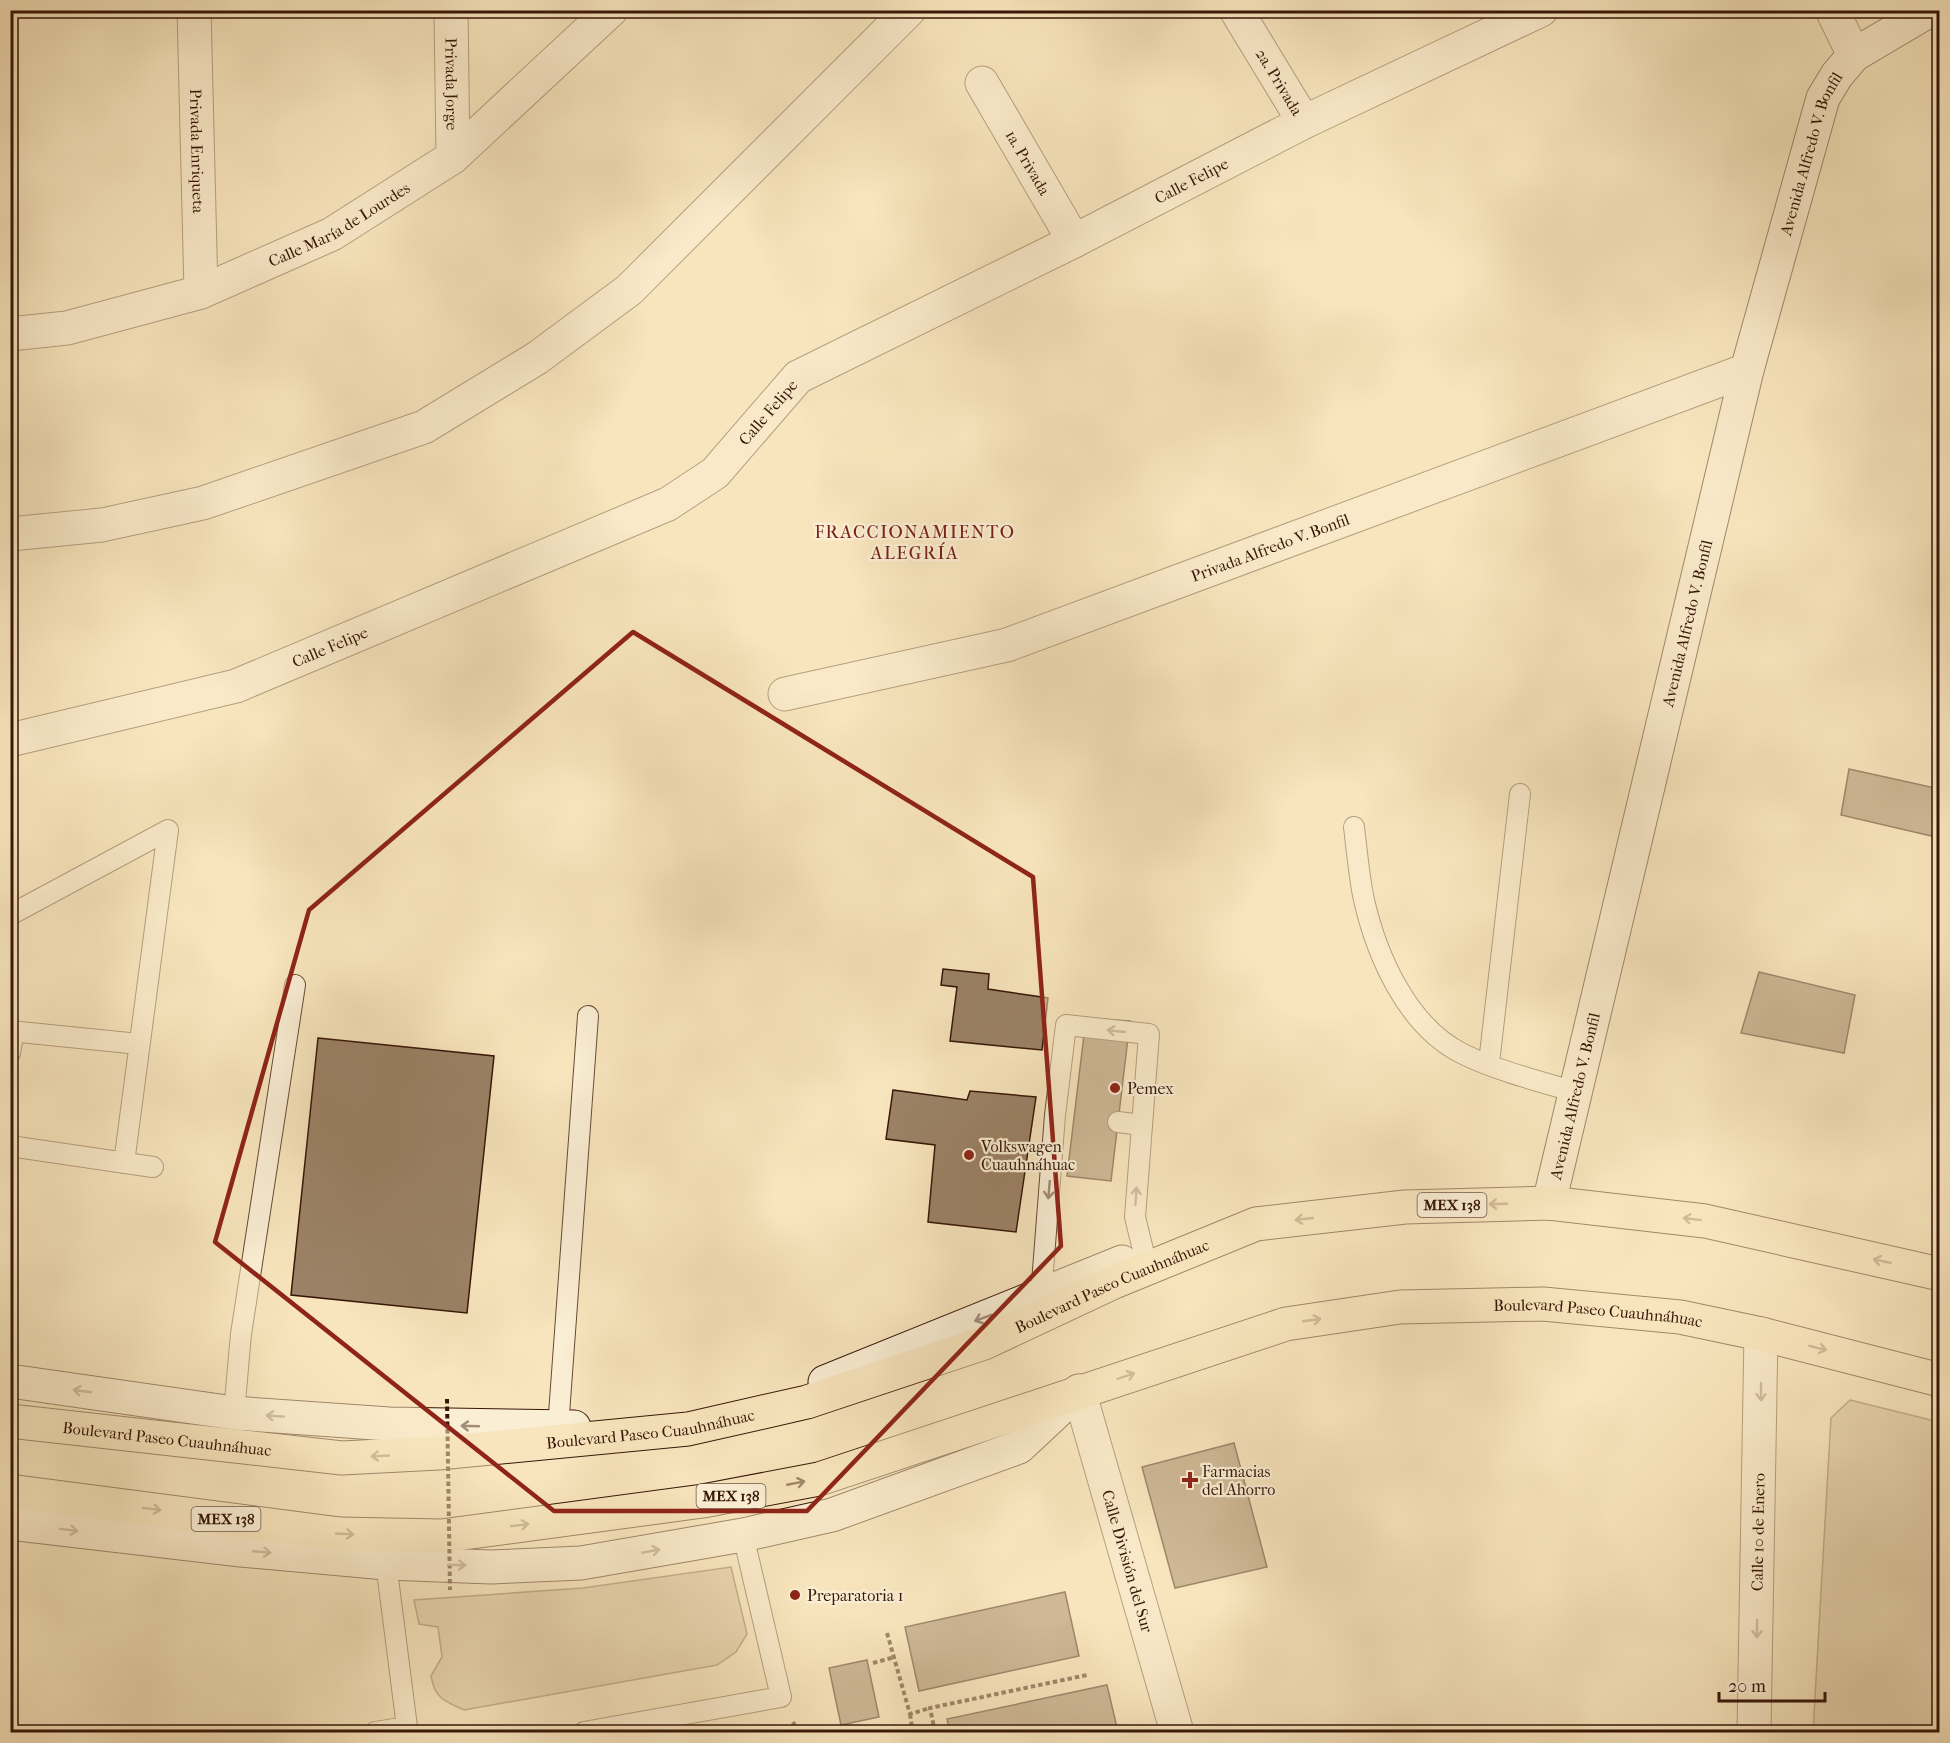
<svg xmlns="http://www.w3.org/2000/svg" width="1950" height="1743" font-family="'IM FELL French Canon',serif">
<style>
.green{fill:#d7c29e;stroke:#876c53;stroke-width:1.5}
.building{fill:#9b8266;stroke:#371608;stroke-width:1.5}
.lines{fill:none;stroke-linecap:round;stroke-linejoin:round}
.lane-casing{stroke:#674a35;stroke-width:22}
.street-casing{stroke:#674a35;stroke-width:35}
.secondary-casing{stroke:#371608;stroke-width:35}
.primary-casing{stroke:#371608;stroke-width:35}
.path{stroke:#371608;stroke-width:4;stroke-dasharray:4.5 3;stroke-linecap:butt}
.lane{stroke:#faeed4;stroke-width:20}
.street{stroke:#faeed4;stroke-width:33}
.secondary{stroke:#faeed4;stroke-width:33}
.primary{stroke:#f8e5bd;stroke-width:33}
.path-bridge{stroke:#371608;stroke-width:4;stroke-dasharray:4.5 3;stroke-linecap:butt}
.oneway{stroke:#a28d78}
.oneway2{stroke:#a1886c}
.marked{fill:none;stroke:#8f2418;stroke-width:4.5;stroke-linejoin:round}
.poi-dot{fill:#8f2418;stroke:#faeed4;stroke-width:2}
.labels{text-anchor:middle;stroke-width:4.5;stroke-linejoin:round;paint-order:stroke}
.shield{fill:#faeed4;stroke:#725745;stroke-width:1.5}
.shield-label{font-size:15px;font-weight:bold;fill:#371608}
.street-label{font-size:16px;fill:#371608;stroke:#faeed4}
.poi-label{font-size:16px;fill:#371608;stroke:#faeed4;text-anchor:start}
.neighbourhood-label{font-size:18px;letter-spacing:1.5px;fill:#7a1f14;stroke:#faeed4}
</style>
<rect width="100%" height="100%" fill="#f8e5bd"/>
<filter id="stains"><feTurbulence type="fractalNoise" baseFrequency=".00333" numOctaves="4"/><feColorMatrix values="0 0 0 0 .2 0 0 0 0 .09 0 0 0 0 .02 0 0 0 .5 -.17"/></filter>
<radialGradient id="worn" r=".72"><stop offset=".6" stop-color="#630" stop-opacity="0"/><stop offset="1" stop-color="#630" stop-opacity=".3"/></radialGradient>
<path class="green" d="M1850,1400L1939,1422V1732H1813L1831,1418Z
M731,1567L747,1634L736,1652L717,1665L464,1710C445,1701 435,1699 431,1676L442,1657L438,1627L419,1624L414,1600L583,1588Z"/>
<path class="building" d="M1849,769L1940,789V838L1841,815Z
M943,969L989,974L988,989L1048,998L1042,1050L950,1041L957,987L941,985Z
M1759,972L1855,995L1844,1053L1741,1033Z
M1086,1018L1130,1021L1111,1181L1067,1176Z
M318,1038L494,1056L467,1313L291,1295Z
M893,1090L967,1100L970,1091L1036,1097L1016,1232L928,1222L935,1145L886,1139Z
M1234,1443L1267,1567L1175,1588L1142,1467Z
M1065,1592L1079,1656L919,1691L905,1627Z
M867,1660L879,1717L841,1725L829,1668Z
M1107,1685L1118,1732H950L947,1719Z"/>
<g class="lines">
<g class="lane-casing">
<path id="lane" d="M1354,827C1357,851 1359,877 1364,900C1377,957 1408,1027 1463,1054C1498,1071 1538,1081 1576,1092
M10,915L168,830L124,1163
M10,1031L139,1044
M10,1053L14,1031
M1489,1063L1520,794
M1118,1122L1141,1125
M10,1146L153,1167
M1041,1296L1055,1115L1066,1025L1149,1034L1135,1217L1144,1254
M234,1413L241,1334L295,985
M558,1428L588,1016
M386,1563L407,1727L410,1732
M375,1732L407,1727
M584,1732L781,1697L743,1535"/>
</g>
<g class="street-casing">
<g id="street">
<path id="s1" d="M194,10L201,292"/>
<path id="s2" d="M451,10L453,157"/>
<path id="s3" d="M1236,10L1304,122"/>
<path d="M1832,10L1854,55"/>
<path id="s4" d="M982,83L1074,241"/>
<path id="s5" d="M10,334L67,328L201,292L332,234L453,157L611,10"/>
<path d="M10,534L102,525L203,503L424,427L537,358L629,290L909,10"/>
<path id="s6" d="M785,694L1007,645L1747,370"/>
<path id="s7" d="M10,740L236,686L668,504L715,473L798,377L1074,241L1304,122L1541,10"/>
<path id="s8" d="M1079,1391L1177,1732"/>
<path id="s9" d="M1754,1732L1761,1334"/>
</g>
</g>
<g class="secondary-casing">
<g id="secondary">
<path id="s10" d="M1549,1203L1747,370L1823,98L1837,75L1854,55L1930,10"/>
<path d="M10,1381L234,1413L389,1424L574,1427"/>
<path d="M825,1382L1122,1262"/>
<path d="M10,1523L241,1550L386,1563L491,1567L581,1563L743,1535L832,1515L1019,1447L1079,1391"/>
</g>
</g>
<g class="primary-casing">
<g id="primary">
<path id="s11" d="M10,1421L342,1458L439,1453L688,1429L807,1402L984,1343L1114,1282L1256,1224L1405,1207L1549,1203L1705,1221L1940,1274"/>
<path id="s12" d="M10,1491L340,1534L441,1536L703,1501L819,1479L1286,1324L1400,1307L1543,1304L1680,1317L1761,1334L1940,1380"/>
</g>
</g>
<path class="path" d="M887,1633L910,1714L930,1708
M873,1663L895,1657
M793,1722L798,1732
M891,1732L912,1727L910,1714
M935,1732L930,1708L1087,1675"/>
<use href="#lane" class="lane"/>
<use href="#street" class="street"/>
<use href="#secondary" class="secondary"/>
<use href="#primary" class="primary"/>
<path class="path-bridge" d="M447,1399L450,1590"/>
</g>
<defs><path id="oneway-shaft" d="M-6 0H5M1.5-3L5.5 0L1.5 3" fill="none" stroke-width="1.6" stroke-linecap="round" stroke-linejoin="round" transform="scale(1.5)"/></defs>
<g class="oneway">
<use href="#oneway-shaft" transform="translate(1116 1031) rotate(-174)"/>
<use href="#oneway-shaft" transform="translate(1049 1190) rotate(95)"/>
<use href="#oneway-shaft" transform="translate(1136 1196) rotate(-86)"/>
<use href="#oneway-shaft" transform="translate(983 1318) rotate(159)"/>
<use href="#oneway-shaft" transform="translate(82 1391) rotate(-172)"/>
<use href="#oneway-shaft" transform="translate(1761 1392) rotate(90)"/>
<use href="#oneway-shaft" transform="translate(275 1416) rotate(-176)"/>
<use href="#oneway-shaft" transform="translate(470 1426) rotate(-178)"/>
<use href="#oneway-shaft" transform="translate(69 1530) rotate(7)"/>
<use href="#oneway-shaft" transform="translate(651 1551) rotate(-10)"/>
<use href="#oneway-shaft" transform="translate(262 1552) rotate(5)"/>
<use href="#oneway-shaft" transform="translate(457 1565) rotate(2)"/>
<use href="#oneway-shaft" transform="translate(1757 1629) rotate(91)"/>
</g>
<g class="oneway2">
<use href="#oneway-shaft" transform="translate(1498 1204) rotate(178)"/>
<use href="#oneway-shaft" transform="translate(1304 1219) rotate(174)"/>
<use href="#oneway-shaft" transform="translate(1692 1219) rotate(-173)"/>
<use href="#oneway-shaft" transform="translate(1882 1261) rotate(-167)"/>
<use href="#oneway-shaft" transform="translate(1312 1320) rotate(-8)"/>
<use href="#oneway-shaft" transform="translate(1818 1348) rotate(14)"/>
<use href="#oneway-shaft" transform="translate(1126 1376) rotate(-18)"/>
<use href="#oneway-shaft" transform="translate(380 1456) rotate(177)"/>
<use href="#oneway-shaft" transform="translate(796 1483) rotate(-11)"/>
<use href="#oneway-shaft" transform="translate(152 1509) rotate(7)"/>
<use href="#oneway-shaft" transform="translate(520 1525) rotate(-7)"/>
<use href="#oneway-shaft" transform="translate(345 1534) rotate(3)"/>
</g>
<path d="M0 0H1950V1743H0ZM633,632L1033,877L1061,1246L807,1511H554L215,1242L309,910Z" fill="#f8e5bd" fill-opacity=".55" fill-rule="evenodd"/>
<path class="marked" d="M633,632L1033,877L1061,1246L807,1511H554L215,1242L309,910Z"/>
<g class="poi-dot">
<circle cx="1115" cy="1088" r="6"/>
<circle cx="969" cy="1155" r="6"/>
<path d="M1187 1471h6v6h6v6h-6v6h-6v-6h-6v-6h6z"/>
<circle cx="795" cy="1595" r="6"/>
</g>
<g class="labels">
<g class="shield">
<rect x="1417.5" y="1193" width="69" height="24" rx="4.5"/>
<rect x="696.5" y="1484" width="69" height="24" rx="4.5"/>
<rect x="191.5" y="1507" width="69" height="24" rx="4.5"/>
</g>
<g class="shield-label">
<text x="1452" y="1210">MEX 138</text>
<text x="731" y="1501">MEX 138</text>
<text x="226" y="1524">MEX 138</text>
</g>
<g class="street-label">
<text dy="6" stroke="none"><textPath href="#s3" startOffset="84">2a. Privada</textPath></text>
<text dy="6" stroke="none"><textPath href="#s2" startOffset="74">Privada Jorge</textPath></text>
<text dy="6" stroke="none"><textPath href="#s1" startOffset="141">Privada Enriqueta</textPath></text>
<text dy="6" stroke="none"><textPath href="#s10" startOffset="1082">Avenida Alfredo V. Bonfil</textPath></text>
<text dy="6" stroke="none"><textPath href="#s4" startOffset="92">1a. Privada</textPath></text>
<text dy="6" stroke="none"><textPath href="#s7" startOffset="1324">Calle Felipe</textPath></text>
<text dy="6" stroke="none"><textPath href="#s5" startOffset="350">Calle María de Lourdes</textPath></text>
<text dy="6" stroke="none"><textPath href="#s7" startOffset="838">Calle Felipe</textPath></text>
<text dy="6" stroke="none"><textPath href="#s6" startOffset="508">Privada Alfredo V. Bonfil</textPath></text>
<text dy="6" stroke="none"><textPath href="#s10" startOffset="596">Avenida Alfredo V. Bonfil</textPath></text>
<text dy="6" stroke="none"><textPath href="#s7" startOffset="334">Calle Felipe</textPath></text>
<text dy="6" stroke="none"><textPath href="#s10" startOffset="110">Avenida Alfredo V. Bonfil</textPath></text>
<text dy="6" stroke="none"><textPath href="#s11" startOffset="1130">Boulevard Paseo Cuauhnáhuac</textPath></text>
<text dy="6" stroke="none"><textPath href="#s12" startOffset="1622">Boulevard Paseo Cuauhnáhuac</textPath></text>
<text dy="6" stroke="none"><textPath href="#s11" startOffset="644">Boulevard Paseo Cuauhnáhuac</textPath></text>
<text dy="6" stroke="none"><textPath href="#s11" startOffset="158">Boulevard Paseo Cuauhnáhuac</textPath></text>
<text dy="6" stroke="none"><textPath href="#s9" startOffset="200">Calle 10 de Enero</textPath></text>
<text dy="6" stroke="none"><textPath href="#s8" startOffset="177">Calle División del Sur</textPath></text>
</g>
<g class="poi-label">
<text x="1127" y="1094">Pemex</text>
<text x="981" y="1152">Volkswagen<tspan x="981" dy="18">Cuauhnáhuac</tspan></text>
<text x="1202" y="1477">Farmacias<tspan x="1202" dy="18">del Ahorro</tspan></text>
<text x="807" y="1601">Preparatoria 1</text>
</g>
<g class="neighbourhood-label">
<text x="915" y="538">FRACCIONAMIENTO<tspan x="915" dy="21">ALEGRÍA</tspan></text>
</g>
</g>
<rect width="1950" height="1743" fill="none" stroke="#f8e5bd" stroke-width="36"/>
<rect x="12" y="12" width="1926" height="1719" fill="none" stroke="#371608" stroke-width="3"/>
<rect x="18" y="18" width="1914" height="1707" fill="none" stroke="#371608" stroke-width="1.5"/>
<path d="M1719 1692v9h106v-9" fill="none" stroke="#371608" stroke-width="3"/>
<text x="1728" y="1692" font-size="18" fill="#371608" stroke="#faeed4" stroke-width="4.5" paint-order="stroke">20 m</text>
<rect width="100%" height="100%" filter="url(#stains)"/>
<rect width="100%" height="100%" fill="url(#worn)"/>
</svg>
